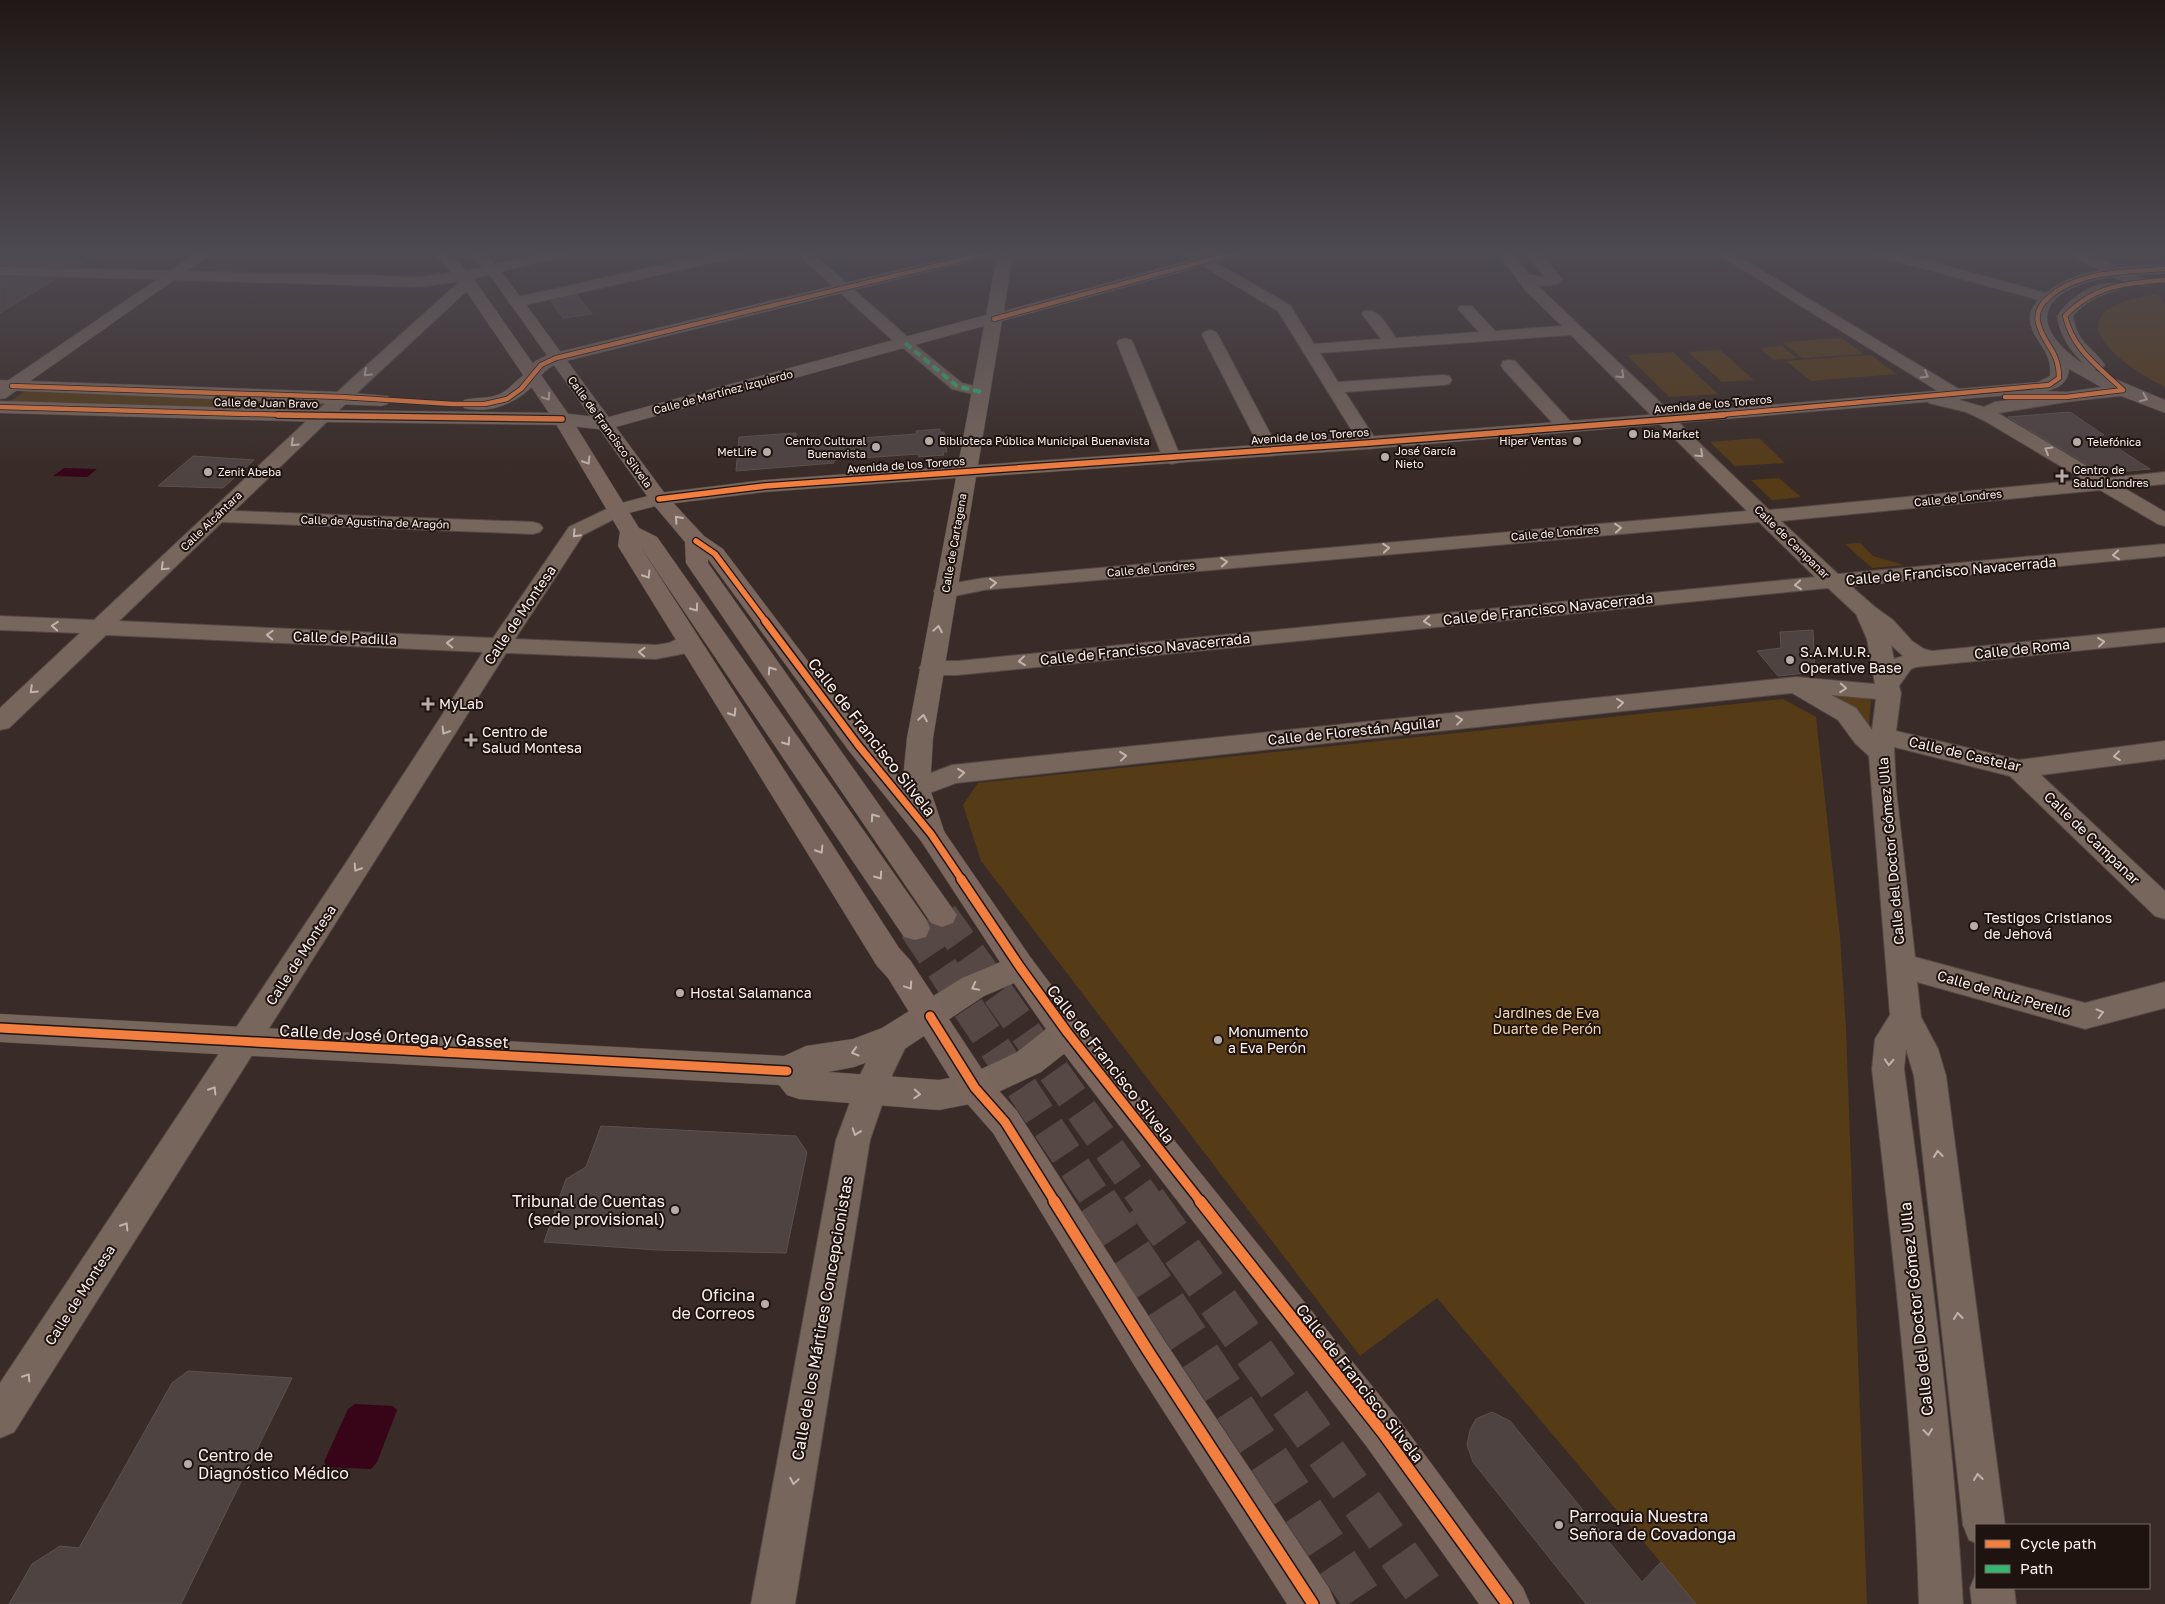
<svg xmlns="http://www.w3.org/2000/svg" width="2165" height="1604" font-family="'Golos Text',sans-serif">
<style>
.green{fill:#563b17}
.water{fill:#370418}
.building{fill:#4f4342;stroke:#5d514f}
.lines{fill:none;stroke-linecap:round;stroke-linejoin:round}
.primary-tunnel-far1{stroke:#564945;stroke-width:32;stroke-dasharray:32 16;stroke-linecap:butt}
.primary-tunnel{stroke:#564945;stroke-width:41;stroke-dasharray:41 21;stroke-linecap:butt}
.pedestrian-casing{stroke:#534845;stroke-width:2}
.minor-casing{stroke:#534845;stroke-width:2}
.tertiary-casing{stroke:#534845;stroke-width:1}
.secondary-casing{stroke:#534845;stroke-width:1}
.primary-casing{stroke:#534845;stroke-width:1}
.pedestrian{fill:#77665c;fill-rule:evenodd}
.minor{fill:#77665c;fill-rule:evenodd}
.tertiary{fill:#77665c;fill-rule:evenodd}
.secondary{fill:#7b685c;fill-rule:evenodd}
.primary{fill:#7a665d;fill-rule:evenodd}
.quiet{stroke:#33b770;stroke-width:4;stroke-dasharray:8 4;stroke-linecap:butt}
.cycleway-far4-casing{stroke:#1f1310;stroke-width:6}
.cycleway-far3-casing{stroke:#1f1310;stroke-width:8}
.cycleway-far2-casing{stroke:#1f1310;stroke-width:10}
.cycleway-far1-casing{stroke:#1f1310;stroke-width:12}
.cycleway-casing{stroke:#1f1310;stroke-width:14}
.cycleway-far4{stroke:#f27e40;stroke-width:4.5}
.cycleway-far3{stroke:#f27e40;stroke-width:5.5}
.cycleway-far2{stroke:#f27e40;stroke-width:7}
.cycleway-far1{stroke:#f27e40;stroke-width:9}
.cycleway{stroke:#f27e40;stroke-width:11}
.oneway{stroke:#c1b3ad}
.oneway2{stroke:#c2b3ad}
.poi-dot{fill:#b8aca9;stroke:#1f1310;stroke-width:2}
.labels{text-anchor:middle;stroke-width:4;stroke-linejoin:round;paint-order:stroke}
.far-street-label{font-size:11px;fill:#fdf2ef;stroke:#1f1310}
.far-poi-label{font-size:11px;fill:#fdf2ef;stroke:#1f1310;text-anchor:start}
.street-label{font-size:14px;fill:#fdf2ef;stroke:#1f1310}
.poi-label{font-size:14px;fill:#fdf2ef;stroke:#1f1310;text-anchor:start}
.park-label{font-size:14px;fill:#f4d7b2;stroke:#1f1310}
.near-street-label{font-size:16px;fill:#fdf2ef;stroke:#1f1310}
.near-poi-label{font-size:16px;fill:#fdf2ef;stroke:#1f1310;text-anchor:end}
</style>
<rect width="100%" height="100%" fill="#392b27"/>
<path class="green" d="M2156,294L2165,303V387C2142,376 2063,330 2116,305C2128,299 2143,297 2156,294Z
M1842,338L1864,354L1802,358L1782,342Z
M1782,346L1797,358L1774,360L1760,348Z
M1720,350L1754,380L1722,382L1688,352Z
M1673,352L1718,394L1669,397L1627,355Z
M1871,355L1897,374L1811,381L1786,361Z
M28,390L326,401L317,410L308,412L14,402L10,401Z
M1759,438L1785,463L1735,466L1710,442Z
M1779,478L1801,497L1772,500L1751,480Z
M1860,543L1873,556L1904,565L1872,568L1845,544Z
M1825,692L1868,698L1871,701L1869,725H1866Z
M1783,699L1816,717L1840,937L1846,1029L1867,1604H1696L1437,1298L1360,1356L981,861L963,805L978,783Z"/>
<path class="water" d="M64,468L97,469L87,477L53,476Z
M355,1404L393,1406L397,1410L377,1462L371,1469L326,1467L324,1462L348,1409Z"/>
<path class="building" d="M24,250H104L76,267L0,265V251Z
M0,277L57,278L0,313Z
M577,295L592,314L563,318L551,301Z
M2070,412L2104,435L2099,436L2150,469L2117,472L2093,468L2008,417Z
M940,429V432H944L947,452H943L944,455L919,457L918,454L834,460V463L736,471L739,437L796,433V440L834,437L833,440L917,434L916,431Z
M193,456L254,460L223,488L158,486Z
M1813,630L1815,672L1778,676L1757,651L1781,648L1780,632Z
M601,1126L796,1136L807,1152L786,1253L657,1250L544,1242L566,1179L586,1167Z
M188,1371L292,1378L181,1604H9L32,1564L60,1546L79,1548L172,1383Z
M1492,1412L1510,1421L1642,1582L1661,1562L1696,1604H1586L1473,1462L1467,1445L1470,1430L1476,1419Z"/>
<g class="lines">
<path class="primary-tunnel-far1" d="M942,915L1147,1202
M915,928L1098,1202"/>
<path class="primary-tunnel" d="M1097,1201L1365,1604
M1146,1201L1434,1604"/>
<g class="pedestrian-casing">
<path id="pedestrian" d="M905,339L909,340L962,383L986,389L988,392L981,396L952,389L901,346L899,343Z"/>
</g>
<g class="minor-casing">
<path id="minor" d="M553,250H576L574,253L473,279L476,282L473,285L359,391L234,511L533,522L540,524L543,528L540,532L533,534L222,522L119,621L493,638L569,527L617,504L624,506L627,510L624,514L583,535L515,639L656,645C661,644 668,644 673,641C682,637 685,633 696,636L699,641L687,653L656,659L506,653L14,1432L0,1438V1383L351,855L483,652L106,635L9,728L0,730V708L80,633L0,630V616L94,620L347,383L460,281L421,287L0,275V267L421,277L477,269Z
M731,250H758L751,254L517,307L512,305L509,302L512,299L517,297Z
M793,250H809L911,340L913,343L911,346H899Z
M1176,250H1194L1290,305L1314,344L1381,339L1362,314L1364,311C1379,307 1388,327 1396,338L1479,332L1458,309L1460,306H1472L1495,331L1562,326L1525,290L1497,250H1511L1529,275L1545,277L1523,250H1538L1562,279C1557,287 1545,286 1537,285L1656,398L1692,436L1769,510L2084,480L1985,421L1966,412L1929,403L1926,399L1929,395L1935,394L1946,396L1711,250H1728L1962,391L1965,395L1959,400L1984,407L1995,402L2066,392L2072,393L2075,397L2072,401L1998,413L2107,478L2165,472V484L2124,488L2165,512V526L2158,524L2100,490L1781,521L1838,574L2165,544V556L1851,586L1875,607L1893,620L1912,641L1924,649L1932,651L2165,628V642L1916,667L1911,669L1899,686L1901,693L1896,731L2019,760L2165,741V759L2041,775L2165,891V919L2155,916L2010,776L1894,747L1896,789L1915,957L2085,1003L2165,982V1008L2085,1029L1917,982L1921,1017L1938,1049L1946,1076L2005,1525H1976V1543L1969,1540L1963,1525L1914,1076L1906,1049L1904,1069C1928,1247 1953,1425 1963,1604H1919C1914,1425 1892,1247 1872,1069L1875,1039L1890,1015L1869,756L1855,743L1838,720L1792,693L956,783L916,798L907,796L903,789L907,782L952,765L1796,677L1875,684L1867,639L1856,614L1828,588L958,675H931L923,673L919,668L923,663L931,661H958L1815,577L1759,522L984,590L945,598L937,596L934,591L937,586L984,578L1747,511L1571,335L1320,353L1338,382L1443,375L1449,376L1452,380L1449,384L1443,385L1345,392L1378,443L1376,447L1369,449L1362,447L1278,311ZM1891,645L1903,656L1894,659ZM1831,695L1876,699L1872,730L1856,708Z
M1864,250H1888L2053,295L2056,298L2053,301H2043L1866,253Z
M2065,250H2084L2129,273L2148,279L2151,282L2148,285C2128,290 2086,262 2067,253Z
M1210,330L1216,332L1218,335L1279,450L1277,454L1270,456L1263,454L1261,450L1202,335L1204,332Z
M1125,338L1131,340L1133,343L1181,458L1179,462L1172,464L1165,462L1163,458L1117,343L1119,340Z
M1509,360L1515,361L1571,422L1574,426L1571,430L1565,431L1559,430L1503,369L1501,365L1503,361Z
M894,1025L905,1028L910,1038L893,1073L870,1140L795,1604H751L836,1140L861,1073L883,1028Z
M1976,1574V1588H2014L2016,1604H1972L1970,1588Z"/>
</g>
<g class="tertiary-casing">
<path id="tertiary" d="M200,250H217L6,398L0,399V386Z
M981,250H1013L1004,311L1227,250H1252L1250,253L1002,321L978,465C1332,440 1685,413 2038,382L2050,376C2053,349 2032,342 2030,320C2029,310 2035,303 2041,297C2074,266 2123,267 2165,264V274C2140,275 2113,275 2089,282C2028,301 2040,335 2085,365C2070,351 2060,336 2057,316C2068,299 2096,278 2118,284L2120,287L2118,290C2100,295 2085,302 2073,316C2079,346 2091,344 2105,365L2102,369L2094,370L2165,400V413L2121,396L2066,402L2024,400L2021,396L2022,394L1369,449L976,477L933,738L930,789L945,834L941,841L931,844L921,841L902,789L907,738L956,478L765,492L660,505L617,516L610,514L607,510L610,506L659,493L765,480L958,466L984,326L605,430L562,425L555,423L553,419L555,415L562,413L605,418L986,315L997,255L562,362C557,364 551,366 547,370C538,377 538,383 526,380L523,376L535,361L550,354ZM2069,369L2101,387L2066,392L2046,391C2059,388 2068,383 2069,369Z
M1020,954L1031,958L1036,967L1031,976L984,996L906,1048L854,1067L828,1072L939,1080L971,1074L1017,1052L1055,1022L1067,1018L1079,1022L1083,1032L1079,1042L1041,1072L975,1103L939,1110L799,1099L787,1095L779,1085L0,1042V1014L784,1056L806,1046L853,1039L882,1028L962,978Z"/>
</g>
<g class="secondary-casing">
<path id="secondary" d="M532,371L538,372L541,376C524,400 494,415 464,408L462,404L464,400C476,397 489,399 500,394C512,388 520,374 532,371Z
M0,380L342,392L388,396L390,400L388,404L381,406L0,390Z
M0,401L322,410L562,413L569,415L571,419L569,423L562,425L322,422L0,413Z"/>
</g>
<g class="primary-casing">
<path id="primary" d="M431,250H447L474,279L569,415L639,528L657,537L926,919L930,928L926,937L915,940L904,937L640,546L899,948L910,960L987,1077L1017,1111L1162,1337L1329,1588L1336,1604H1287L1134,1365L993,1133L963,1099L888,978L877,966L618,546L620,532L553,419L462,285Z
M465,250H481L499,268L666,495L704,536L723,549L867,739L941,827L1031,958L1079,1022L1397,1417L1523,1588L1530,1604H1479L1367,1447L1055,1042L1009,976L921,841L849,751L708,559V563L957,915L953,923L942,927L931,923L686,563L685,542L652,503L489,274Z"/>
</g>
<use href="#pedestrian" class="pedestrian"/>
<use href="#minor" class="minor"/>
<use href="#tertiary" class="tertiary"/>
<use href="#secondary" class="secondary"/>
<use href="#primary" class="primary"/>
<path class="quiet" d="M905,343L957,386L981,392"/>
<g class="cycleway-far4-casing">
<path id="cycleway-far4" d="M994,319L1245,250
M12,386L342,397L453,404H485L507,399L521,389L541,365L556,358L1001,250
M2123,390C2099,367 2073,350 2065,316C2093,286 2126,283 2165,280
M2005,397H2066L2123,390
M0,407L323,416
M1708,416L2049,385L2059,378C2059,349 2043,345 2038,322C2036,312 2041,304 2048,298C2079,270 2126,272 2165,269"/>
</g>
<g class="cycleway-far3-casing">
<path id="cycleway-far3" d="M278,415L562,419
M659,499L765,486L1369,443L1724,415
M696,541L715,554L766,622"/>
</g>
<g class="cycleway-far2-casing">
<path id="cycleway-far2" d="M765,621L858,745L931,834L962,880"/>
</g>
<g class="cycleway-far1-casing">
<path id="cycleway-far1" d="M961,879L1020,967L1067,1032L1201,1202
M930,1016L975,1088L1005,1122L1055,1202
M0,1028L787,1071"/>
</g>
<g class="cycleway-casing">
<path id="cycleway" d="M1054,1201L1148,1351L1313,1604
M1200,1201L1382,1432L1507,1604"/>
</g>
<use href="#cycleway-far4" class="cycleway-far4"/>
<use href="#cycleway-far3" class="cycleway-far3"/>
<use href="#cycleway-far2" class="cycleway-far2"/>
<use href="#cycleway-far1" class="cycleway-far1"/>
<use href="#cycleway" class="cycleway"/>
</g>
<defs><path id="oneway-chevron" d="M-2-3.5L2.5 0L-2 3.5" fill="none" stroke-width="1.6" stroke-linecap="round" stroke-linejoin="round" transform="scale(1.25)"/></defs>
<g class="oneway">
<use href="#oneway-chevron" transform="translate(367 373) rotate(137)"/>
<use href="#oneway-chevron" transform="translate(1621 375) rotate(44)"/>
<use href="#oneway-chevron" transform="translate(1925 375) rotate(31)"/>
<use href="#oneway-chevron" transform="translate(2144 398) rotate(22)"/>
<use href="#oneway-chevron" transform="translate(294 443) rotate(136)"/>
<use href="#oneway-chevron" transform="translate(2048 450) rotate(-150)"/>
<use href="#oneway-chevron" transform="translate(1700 454) rotate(43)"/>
<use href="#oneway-chevron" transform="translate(1618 528) rotate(-5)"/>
<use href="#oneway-chevron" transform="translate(576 534) rotate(133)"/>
<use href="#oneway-chevron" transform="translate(1386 548) rotate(-5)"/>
<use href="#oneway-chevron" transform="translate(2116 555) rotate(175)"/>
<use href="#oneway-chevron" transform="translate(1224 562) rotate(-5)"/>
<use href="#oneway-chevron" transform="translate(164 567) rotate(136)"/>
<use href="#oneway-chevron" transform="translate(993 583) rotate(-5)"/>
<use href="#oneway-chevron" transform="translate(1798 585) rotate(175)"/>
<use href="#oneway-chevron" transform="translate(1427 621) rotate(174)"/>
<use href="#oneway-chevron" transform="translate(55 626) rotate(-176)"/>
<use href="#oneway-chevron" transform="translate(938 629) rotate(-80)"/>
<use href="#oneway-chevron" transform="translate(270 635) rotate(-178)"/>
<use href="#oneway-chevron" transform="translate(2101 642) rotate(-6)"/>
<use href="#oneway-chevron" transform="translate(450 643) rotate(-178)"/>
<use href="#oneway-chevron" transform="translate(642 652) rotate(-178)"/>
<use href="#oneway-chevron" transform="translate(1022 661) rotate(174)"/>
<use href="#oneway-chevron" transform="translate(1843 688) rotate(4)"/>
<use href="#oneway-chevron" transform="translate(33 690) rotate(136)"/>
<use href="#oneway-chevron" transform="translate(1620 703) rotate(-6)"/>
<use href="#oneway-chevron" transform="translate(923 718) rotate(-81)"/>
<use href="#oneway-chevron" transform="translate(1459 720) rotate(-6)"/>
<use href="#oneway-chevron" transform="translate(445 731) rotate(122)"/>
<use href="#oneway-chevron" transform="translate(1123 756) rotate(-6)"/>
<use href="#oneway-chevron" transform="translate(2117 756) rotate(173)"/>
<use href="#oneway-chevron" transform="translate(961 773) rotate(-6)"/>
<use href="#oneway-chevron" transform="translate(357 868) rotate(123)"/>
<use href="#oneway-chevron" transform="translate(975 987) rotate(153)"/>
<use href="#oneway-chevron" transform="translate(2100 1013) rotate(-15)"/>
<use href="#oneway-chevron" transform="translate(855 1052) rotate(164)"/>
<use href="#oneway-chevron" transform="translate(1889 1062) rotate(93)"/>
<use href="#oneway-chevron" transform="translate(213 1090) rotate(-57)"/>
<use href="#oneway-chevron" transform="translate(917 1094) rotate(3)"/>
<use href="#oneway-chevron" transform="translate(856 1132) rotate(109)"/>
<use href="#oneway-chevron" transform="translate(1938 1154) rotate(-96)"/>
<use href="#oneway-chevron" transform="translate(125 1226) rotate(-57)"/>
<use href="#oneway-chevron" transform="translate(1958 1316) rotate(-97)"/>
<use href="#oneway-chevron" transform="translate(27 1377) rotate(-57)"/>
<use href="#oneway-chevron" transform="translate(1928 1432) rotate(84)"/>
<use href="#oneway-chevron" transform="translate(1978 1477) rotate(-97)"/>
<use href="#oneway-chevron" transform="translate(794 1481) rotate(100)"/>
</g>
<g class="oneway2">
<use href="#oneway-chevron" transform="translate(547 397) rotate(56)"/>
<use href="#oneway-chevron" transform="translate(587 461) rotate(58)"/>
<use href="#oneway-chevron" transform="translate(678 519) rotate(-132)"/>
<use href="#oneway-chevron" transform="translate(647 575) rotate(58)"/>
<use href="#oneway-chevron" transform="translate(695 608) rotate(55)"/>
<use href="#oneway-chevron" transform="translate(771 670) rotate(-125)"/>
<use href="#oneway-chevron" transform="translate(733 713) rotate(58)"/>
<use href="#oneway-chevron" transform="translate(787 742) rotate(55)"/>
<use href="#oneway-chevron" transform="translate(874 817) rotate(-125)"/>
<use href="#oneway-chevron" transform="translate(820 850) rotate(58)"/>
<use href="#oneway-chevron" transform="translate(879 876) rotate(55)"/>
<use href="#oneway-chevron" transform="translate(909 986) rotate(56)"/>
</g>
<linearGradient id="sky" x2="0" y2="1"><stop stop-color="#1f1815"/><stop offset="0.53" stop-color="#4e4a52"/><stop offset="1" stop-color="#4e4a52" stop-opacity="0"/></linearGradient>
<rect width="2165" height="475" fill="url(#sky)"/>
<g class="poi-dot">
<circle cx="1633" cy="434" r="5"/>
<circle cx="929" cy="441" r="5"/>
<circle cx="1577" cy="441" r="5"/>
<circle cx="2077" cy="442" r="5"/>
<circle cx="876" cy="447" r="5"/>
<circle cx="767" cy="452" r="5"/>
<circle cx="1385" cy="457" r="5"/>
<circle cx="208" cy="472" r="5"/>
<path d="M2059.5 468.5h5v5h5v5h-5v5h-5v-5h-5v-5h5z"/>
<circle cx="1790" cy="660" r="5"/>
<path d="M425.5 696.5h5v5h5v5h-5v5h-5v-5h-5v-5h5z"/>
<path d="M468.5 732.5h5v5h5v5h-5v5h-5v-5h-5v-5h5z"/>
<circle cx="1974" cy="926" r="5"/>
<circle cx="680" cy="993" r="5"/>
<circle cx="1218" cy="1040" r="5"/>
<circle cx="675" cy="1210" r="5"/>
<circle cx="765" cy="1304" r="5"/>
<circle cx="188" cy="1464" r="5"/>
<circle cx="1559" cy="1525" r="5"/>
</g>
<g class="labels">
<g class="far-street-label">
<text transform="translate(723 392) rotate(-15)" y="4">Calle de Martínez Izquierdo</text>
<text transform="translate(266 403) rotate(1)" y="4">Calle de Juan Bravo</text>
<text transform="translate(1713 404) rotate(-5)" y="4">Avenida de los Toreros</text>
<text transform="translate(610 432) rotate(54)" y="4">Calle de Francisco Silvela</text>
<text transform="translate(1310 436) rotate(-4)" y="4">Avenida de los Toreros</text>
<text transform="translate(906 465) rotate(-4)" y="4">Avenida de los Toreros</text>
<text transform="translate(1958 498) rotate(-6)" y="4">Calle de Londres</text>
<text transform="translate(211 521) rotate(-44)" y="4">Calle Alcántara</text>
<text transform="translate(375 522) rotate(2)" y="4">Calle de Agustina de Aragón</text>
<text transform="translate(1555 533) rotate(-5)" y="4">Calle de Londres</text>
<text transform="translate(1792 542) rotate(44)" y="4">Calle de Campanar</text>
<text transform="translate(954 543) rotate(-80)" y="4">Calle de Cartagena</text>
<text transform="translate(1151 569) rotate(-5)" y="4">Calle de Londres</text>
</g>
<g class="far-poi-label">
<text x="1643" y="438">Dia Market</text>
<text x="866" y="445" text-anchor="end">Centro Cultural<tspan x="866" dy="13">Buenavista</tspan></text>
<text x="939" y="445">Biblioteca Pública Municipal Buenavista</text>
<text x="1567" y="445" text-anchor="end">Hiper Ventas</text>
<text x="2087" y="446">Telefónica</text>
<text x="1395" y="455">José García<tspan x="1395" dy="13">Nieto</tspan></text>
<text x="757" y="456" text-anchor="end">MetLife</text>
<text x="2073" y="474">Centro de<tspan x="2073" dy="13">Salud Londres</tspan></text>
<text x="218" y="476">Zenit Abeba</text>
</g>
<g class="street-label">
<text transform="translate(1951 571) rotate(-5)" y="5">Calle de Francisco Navacerrada</text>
<text transform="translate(1548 609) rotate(-6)" y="5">Calle de Francisco Navacerrada</text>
<text transform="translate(520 615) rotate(-56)" y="5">Calle de Montesa</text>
<text transform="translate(345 638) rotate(2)" y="5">Calle de Padilla</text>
<text transform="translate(1145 649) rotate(-6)" y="5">Calle de Francisco Navacerrada</text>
<text transform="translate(2022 649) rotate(-6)" y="5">Calle de Roma</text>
<text transform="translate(1354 731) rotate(-6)" y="5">Calle de Florestán Aguilar</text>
<text transform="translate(1965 754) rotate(13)" y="5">Calle de Castelar</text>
<text transform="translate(2092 838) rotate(44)" y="5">Calle de Campanar</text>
<text transform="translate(1891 851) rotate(-95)" y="5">Calle del Doctor Gómez Ulla</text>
<text transform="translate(301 955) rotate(-57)" y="5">Calle de Montesa</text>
<text transform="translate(2004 994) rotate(16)" y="5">Calle de Ruiz Perelló</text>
<text transform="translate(80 1295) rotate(-57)" y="5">Calle de Montesa</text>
</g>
<g class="poi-label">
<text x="1800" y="657">S.A.M.U.R.<tspan x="1800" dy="16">Operative Base</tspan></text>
<text x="439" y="709">MyLab</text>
<text x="482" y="737">Centro de<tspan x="482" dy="16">Salud Montesa</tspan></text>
<text x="1984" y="923">Testigos Cristianos<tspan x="1984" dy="16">de Jehová</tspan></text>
<text x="690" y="998">Hostal Salamanca</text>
<text x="1228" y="1037">Monumento<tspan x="1228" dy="16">a Eva Perón</tspan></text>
</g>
<g class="park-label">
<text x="1547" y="1018">Jardines de Eva<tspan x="1547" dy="16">Duarte de Perón</tspan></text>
</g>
<g class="near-street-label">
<text transform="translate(872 737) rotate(52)" y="6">Calle de Francisco Silvela</text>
<text transform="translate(394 1036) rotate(3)" y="6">Calle de José Ortega y Gasset</text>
<text transform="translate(1111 1064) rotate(52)" y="6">Calle de Francisco Silvela</text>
<text transform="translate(1916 1309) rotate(-96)" y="6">Calle del Doctor Gómez Ulla</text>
<text transform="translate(822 1318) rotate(-80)" y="6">Calle de los Mártires Concepcionistas</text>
<text transform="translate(1360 1383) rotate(52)" y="6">Calle de Francisco Silvela</text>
</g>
<g class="near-poi-label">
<text x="665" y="1207">Tribunal de Cuentas<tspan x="665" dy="18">(sede provisional)</tspan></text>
<text x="755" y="1301">Oficina<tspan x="755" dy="18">de Correos</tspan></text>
<text x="198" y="1461" text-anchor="start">Centro de<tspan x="198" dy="18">Diagnóstico Médico</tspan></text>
<text x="1569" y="1522" text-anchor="start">Parroquia Nuestra<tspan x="1569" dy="18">Señora de Covadonga</tspan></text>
</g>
</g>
<rect x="1975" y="1524" width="175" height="65" fill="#1f1310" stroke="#786c69"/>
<rect x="1985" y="1540" width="25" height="8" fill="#f27e40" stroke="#786c69"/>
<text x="2020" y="1549" font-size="15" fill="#fdf2ef">Cycle path</text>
<rect x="1985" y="1565" width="25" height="8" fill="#33b770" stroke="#786c69"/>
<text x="2020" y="1574" font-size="15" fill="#fdf2ef">Path</text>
</svg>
